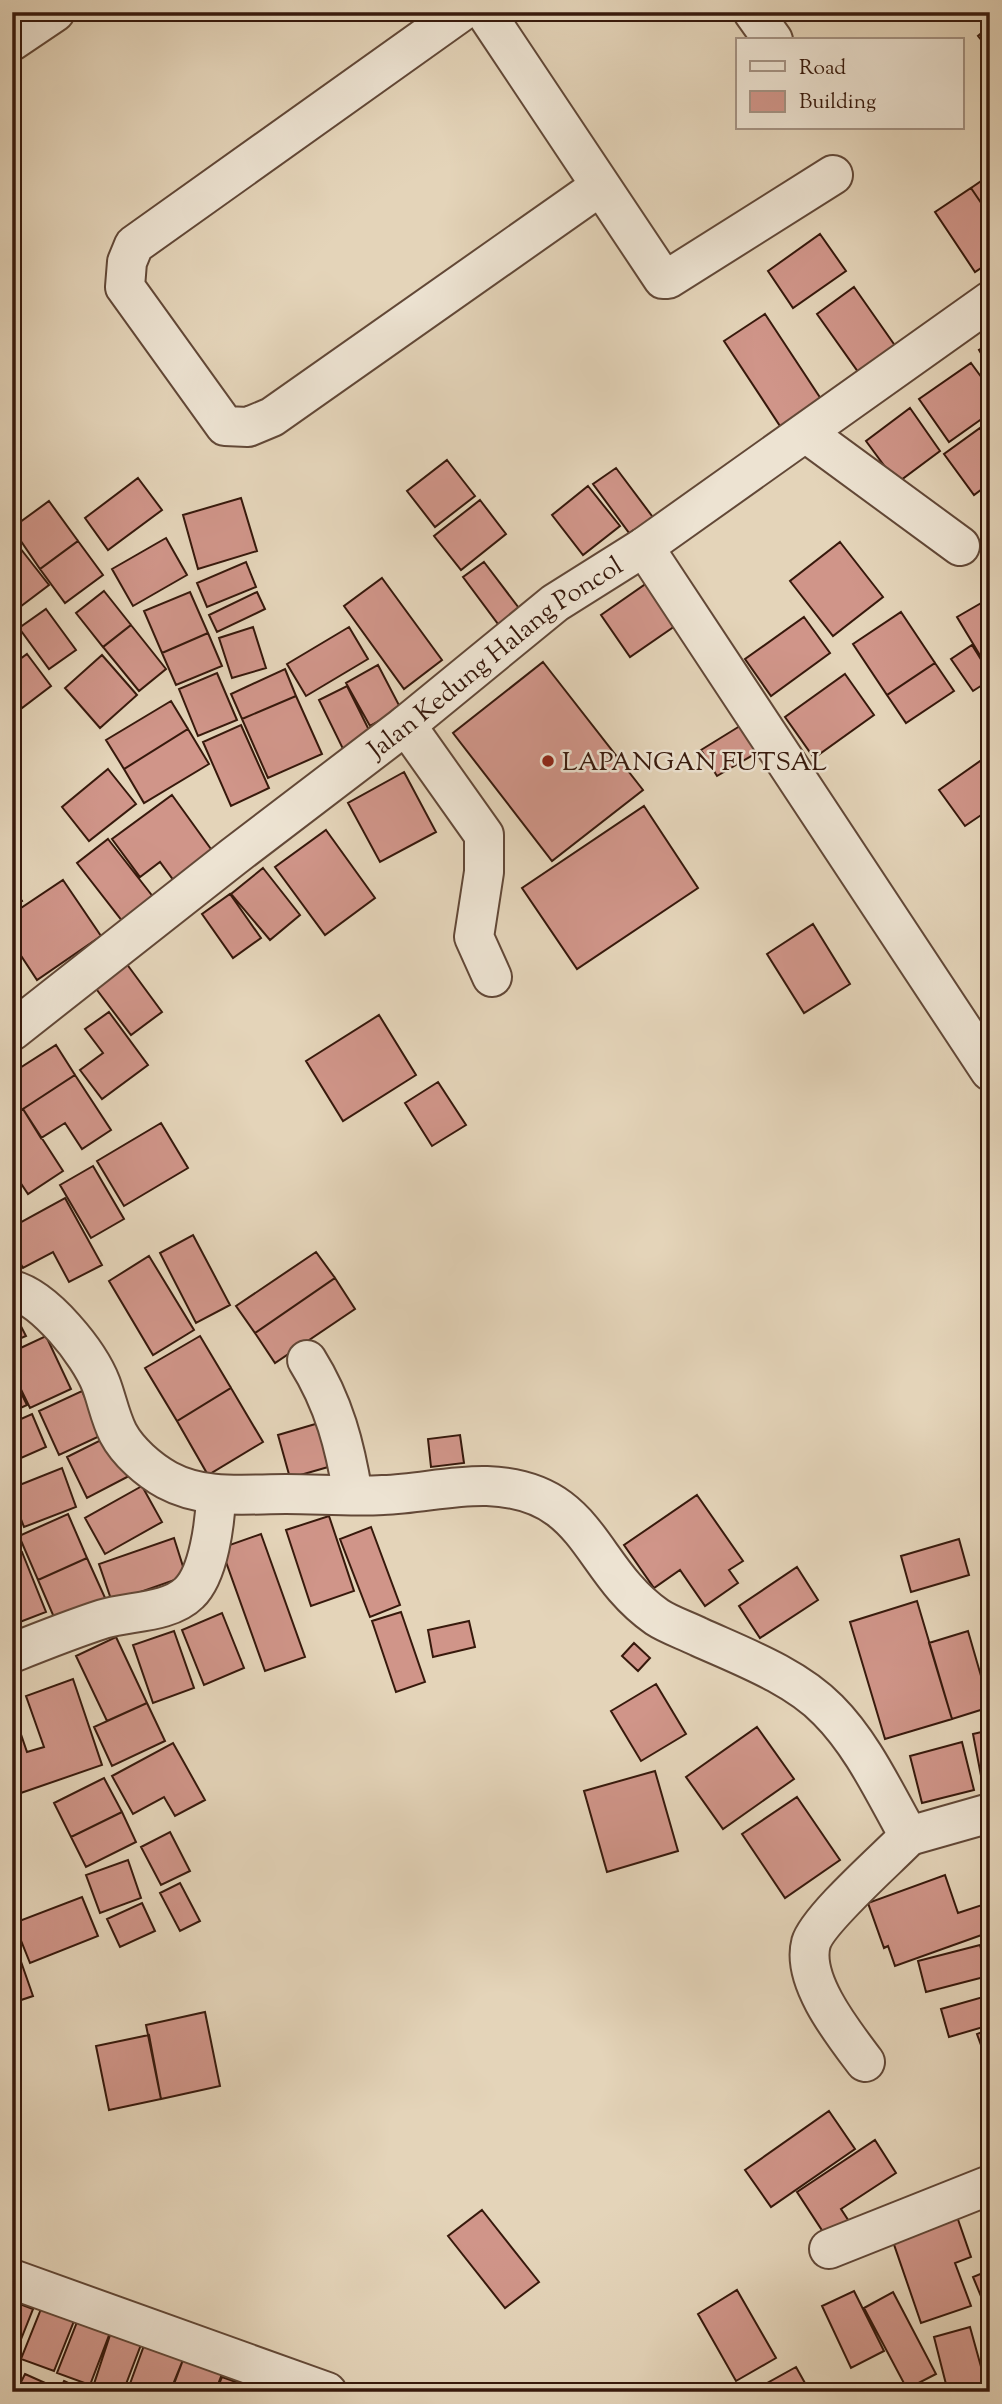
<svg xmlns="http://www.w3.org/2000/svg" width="1002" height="2404" font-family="'Sorts Mill Goudy',serif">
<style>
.building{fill:#d09589;stroke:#37190c;stroke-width:2}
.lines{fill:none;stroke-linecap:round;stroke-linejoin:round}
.minor-casing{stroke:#624837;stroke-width:42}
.minor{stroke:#ede3d2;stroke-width:38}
.poi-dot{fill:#8f2418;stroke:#ede3d2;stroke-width:2.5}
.labels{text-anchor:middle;stroke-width:5;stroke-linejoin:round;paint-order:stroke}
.street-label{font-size:26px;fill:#37190c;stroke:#ede3d2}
.poi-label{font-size:26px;fill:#37190c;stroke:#ede3d2;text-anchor:start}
</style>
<rect width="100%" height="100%" fill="#e4d4b9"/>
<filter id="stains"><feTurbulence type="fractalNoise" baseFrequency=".00286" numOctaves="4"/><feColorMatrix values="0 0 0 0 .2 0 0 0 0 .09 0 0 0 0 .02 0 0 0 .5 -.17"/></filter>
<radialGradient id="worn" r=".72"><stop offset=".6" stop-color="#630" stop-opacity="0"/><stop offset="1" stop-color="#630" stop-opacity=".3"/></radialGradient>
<path class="building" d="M990,26V51L978,36Z
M990,175V216L971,188Z
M971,188L990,216V262L975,272L935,212Z
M820,234L846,271L793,308L768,271Z
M854,287L903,357L866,383L817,314Z
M765,314L823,402L782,429L724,341Z
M990,344V369L979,350Z
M971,363L990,389V413L949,442L919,399Z
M910,408L940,451L897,483L866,441Z
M980,428L990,441V483L974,495L944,454Z
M447,460L475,496L435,527L407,491Z
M616,468L658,524L635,541L593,484Z
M138,478L162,510L108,550L85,518Z
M588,486L620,526L583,555L552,515Z
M241,498L257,551L198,569L183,515Z
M480,500L506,534L461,570L434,536Z
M49,501L78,541L40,569L12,528Z
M166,538L187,575L133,606L112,569Z
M78,541L103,575L65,603L40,569Z
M840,542L883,597L833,636L790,581Z
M20,548L49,585L12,613V554Z
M246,562L256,587L207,607L197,583Z
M484,562L528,620L507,636L463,577Z
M382,578L442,660L404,689L344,606Z
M647,583L675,626L630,657L601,615Z
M104,591L131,625L103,647L76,613Z
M190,592L208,633L162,653L144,611Z
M257,592L265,609L217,632L209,615Z
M990,598V672L957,617Z
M46,609L76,650L49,669L19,628Z
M901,612L935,663L887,695L853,644Z
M804,617L830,653L771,696L745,659Z
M131,625L166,669L139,691L103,647Z
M253,627L266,668L232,678L219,638Z
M349,627L368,659L306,696L287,664Z
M208,633L222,666L176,685L162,653Z
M972,645L990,674V680L973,691L951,659Z
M27,654L51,686L22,708L12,695V665Z
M102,655L137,695L100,728L65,688Z
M543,662L643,790L552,861L453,733Z
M935,663L954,691L906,723L887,695Z
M378,665L401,709L370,726L346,683Z
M285,669L296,696L242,719L231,694Z
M217,673L237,720L198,736L179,689Z
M845,674L874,715L814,758L785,717Z
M347,686L374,740L346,755L319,700Z
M296,696L322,754L268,778L242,719Z
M171,701L188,729L124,769L106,740Z
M748,721L765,748L717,776L701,750Z
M241,725L269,788L231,806L203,742Z
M188,729L209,764L144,803L124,769Z
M990,754V809L965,826L939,790Z
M108,769L136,804L89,841L62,807Z
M404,772L436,832L380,862L348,803Z
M172,795L216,856L177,885L160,862L140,877L112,839Z
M644,806L698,888L577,969L522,888Z
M326,830L375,898L325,935L275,867Z
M108,839L154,898L123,922L77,863Z
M263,868L300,915L270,940L231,894Z
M63,880L101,936L37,980L12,942V914Z
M12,886L22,901L12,908Z
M230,894L261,938L233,958L202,914Z
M813,924L850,984L804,1013L767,954Z
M126,963L162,1012L131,1035L94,986Z
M109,1012L148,1065L102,1099L80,1070L103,1053L85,1029Z
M379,1015L416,1075L343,1121L306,1061Z
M56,1045L75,1075L12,1116V1073Z
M75,1075L111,1130L82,1149L65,1123L41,1138L23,1109Z
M438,1082L466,1125L432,1146L405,1103Z
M23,1109L63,1171L28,1194L12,1170V1116Z
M161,1123L188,1168L124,1206L97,1161Z
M93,1166L124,1219L91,1238L60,1185Z
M65,1198L102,1265L69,1282L53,1252L23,1268L12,1249V1227Z
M193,1235L230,1305L196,1323L160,1253Z
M316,1252L335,1278L255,1333L236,1306Z
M149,1256L194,1330L153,1355L109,1281Z
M335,1278L355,1309L275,1363L255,1333Z
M12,1309L26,1336L12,1342Z
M46,1336L71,1389L30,1408L12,1371V1352Z
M200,1336L231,1388L177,1421L145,1368Z
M12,1374L27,1405L12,1412Z
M231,1388L263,1442L208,1475L177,1421Z
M82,1391L102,1435L59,1455L39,1411Z
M32,1414L46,1447L12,1462V1423Z
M329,1420L342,1463L290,1478L278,1435Z
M460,1435L464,1463L431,1467L428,1439Z
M109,1436L129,1476L87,1498L67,1457Z
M62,1468L76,1507L24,1527L12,1496V1488Z
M142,1486L162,1522L105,1554L85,1518Z
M697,1495L743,1561L729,1570L738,1583L705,1606L680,1570L654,1588L624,1545Z
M68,1514L87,1558L38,1580L19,1536Z
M329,1516L354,1591L311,1606L286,1530Z
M371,1527L400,1605L370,1617L340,1539Z
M261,1534L305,1657L265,1671L221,1548Z
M174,1538L186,1576L112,1602L99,1564Z
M959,1539L969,1575L911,1592L901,1556Z
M22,1552L46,1612L12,1625V1556Z
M87,1558L106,1600L56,1622L38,1580Z
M797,1567L818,1600L760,1638L739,1606Z
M917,1601L952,1719L885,1739L850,1622Z
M401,1612L425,1682L396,1692L372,1621Z
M222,1613L244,1668L204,1685L182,1630Z
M469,1621L475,1647L433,1657L428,1630Z
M174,1631L194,1688L153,1703L133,1645Z
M968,1631L990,1707L952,1719L929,1643Z
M116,1637L147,1703L107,1721L76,1656Z
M634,1643L650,1658L638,1671L622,1656Z
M73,1679L102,1765L12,1796V1708L27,1752L44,1747L26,1696Z
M656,1684L686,1734L641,1761L611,1711Z
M147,1703L165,1741L112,1766L94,1727Z
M757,1727L794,1779L723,1829L686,1777Z
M990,1730V1780L982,1781L973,1734Z
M962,1742L974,1790L922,1803L910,1756Z
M173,1743L205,1800L175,1816L164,1797L133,1814L112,1776Z
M655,1771L678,1851L607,1872L584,1791Z
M104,1778L122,1812L71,1837L54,1803Z
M797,1797L840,1860L785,1898L742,1834Z
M122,1812L136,1842L86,1867L71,1837Z
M170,1832L190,1871L161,1885L141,1847Z
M128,1860L141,1898L100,1913L86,1875Z
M945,1875L958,1913L988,1903L990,1932L895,1966L888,1946L884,1948L868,1903Z
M180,1883L200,1921L180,1931L160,1893Z
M82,1897L98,1936L30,1963L14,1923Z
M142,1903L155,1931L120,1947L107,1919Z
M980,1945L988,1976L926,1992L918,1961Z
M18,1953L33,1996L12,2003V1955Z
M990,1995V2025L949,2037L941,2009Z
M205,2012L220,2086L161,2099L146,2025Z
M990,2029V2070L977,2034Z
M149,2035L161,2099L109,2110L96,2046Z
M829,2111L855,2149L771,2207L745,2170Z
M875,2140L896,2173L841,2209L854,2229L831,2244L797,2192Z
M954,2208L971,2257L955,2263L971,2306L921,2323L889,2230Z
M482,2210L539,2282L505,2308L448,2236Z
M990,2270V2318L973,2277Z
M737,2290L776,2358L736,2381L698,2314Z
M854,2291L884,2351L851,2368L822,2306Z
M893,2292L936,2374L907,2389L864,2308Z
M12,2301L33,2309L12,2362Z
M43,2304L76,2316L54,2371L21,2359Z
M79,2317L111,2330L90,2385L57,2373Z
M970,2327L988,2392H948L934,2337Z
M112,2329L142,2342L123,2392H105L93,2387Z
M146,2340L185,2355L170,2392H127Z
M183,2360L222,2374L215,2392H171Z
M796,2367L810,2392H751Z
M25,2374L52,2386L49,2392H16Z
M222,2377L261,2391L216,2392Z
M64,2381L87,2392H59Z
M701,2384L705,2392H686Z"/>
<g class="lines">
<g class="minor-casing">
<g id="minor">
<path d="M461,12L134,245L127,262L125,287L225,426L248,427L272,417L599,187"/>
<path d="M485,12L663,279H668L833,175"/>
<path d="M753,12L773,40"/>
<path d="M12,41L55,12"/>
<path d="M806,433L960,546"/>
<path d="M644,547L990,1071"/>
<path d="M406,725L484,835V872L474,937L492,977"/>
<path id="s1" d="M12,1031L233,857L406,725L555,603L644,547L990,301"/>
<path d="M12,1290C45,1298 89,1353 101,1384C107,1400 110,1417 118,1433C128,1452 149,1470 167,1480C204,1500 245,1494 286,1494C318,1494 351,1497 383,1495C418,1494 452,1485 487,1486C592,1490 587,1568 657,1617C669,1625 685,1630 699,1637C741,1656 795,1676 828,1710C863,1745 885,1794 909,1836L990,1813"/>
<path d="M307,1360C334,1403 345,1446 353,1495"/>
<path d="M12,1653C42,1641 72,1629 103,1619C129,1611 169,1613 189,1593C209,1574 215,1522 216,1496"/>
<path d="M865,2062C844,2034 801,1981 811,1943C818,1919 889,1857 909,1836"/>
<path d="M829,2249L990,2185"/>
<path d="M12,2279L327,2392"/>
</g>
</g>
<use href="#minor" class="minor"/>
</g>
<circle class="poi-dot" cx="548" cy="761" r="7"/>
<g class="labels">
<g class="street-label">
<text dy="9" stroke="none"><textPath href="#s1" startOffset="611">Jalan Kedung Halang Poncol</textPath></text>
</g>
<g class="poi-label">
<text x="562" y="770">LAPANGAN FUTSAL</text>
</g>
</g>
<rect width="1002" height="2404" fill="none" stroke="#e4d4b9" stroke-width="42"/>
<rect x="14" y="14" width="974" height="2376" fill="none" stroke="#37190c" stroke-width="3.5"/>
<rect x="21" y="21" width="960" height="2362" fill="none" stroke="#37190c" stroke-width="2"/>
<rect x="736" y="38" width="228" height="91" fill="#ede3d2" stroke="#a49283" stroke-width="2"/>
<rect x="750" y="61" width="35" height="10" fill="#ede3d2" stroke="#a49283" stroke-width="2"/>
<text x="799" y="74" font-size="21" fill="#37190c">Road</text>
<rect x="750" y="91" width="35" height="21" fill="#d09589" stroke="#a49283" stroke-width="2"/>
<text x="799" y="108" font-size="21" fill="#37190c">Building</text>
<rect width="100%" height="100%" filter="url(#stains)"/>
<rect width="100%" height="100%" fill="url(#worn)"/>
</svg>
